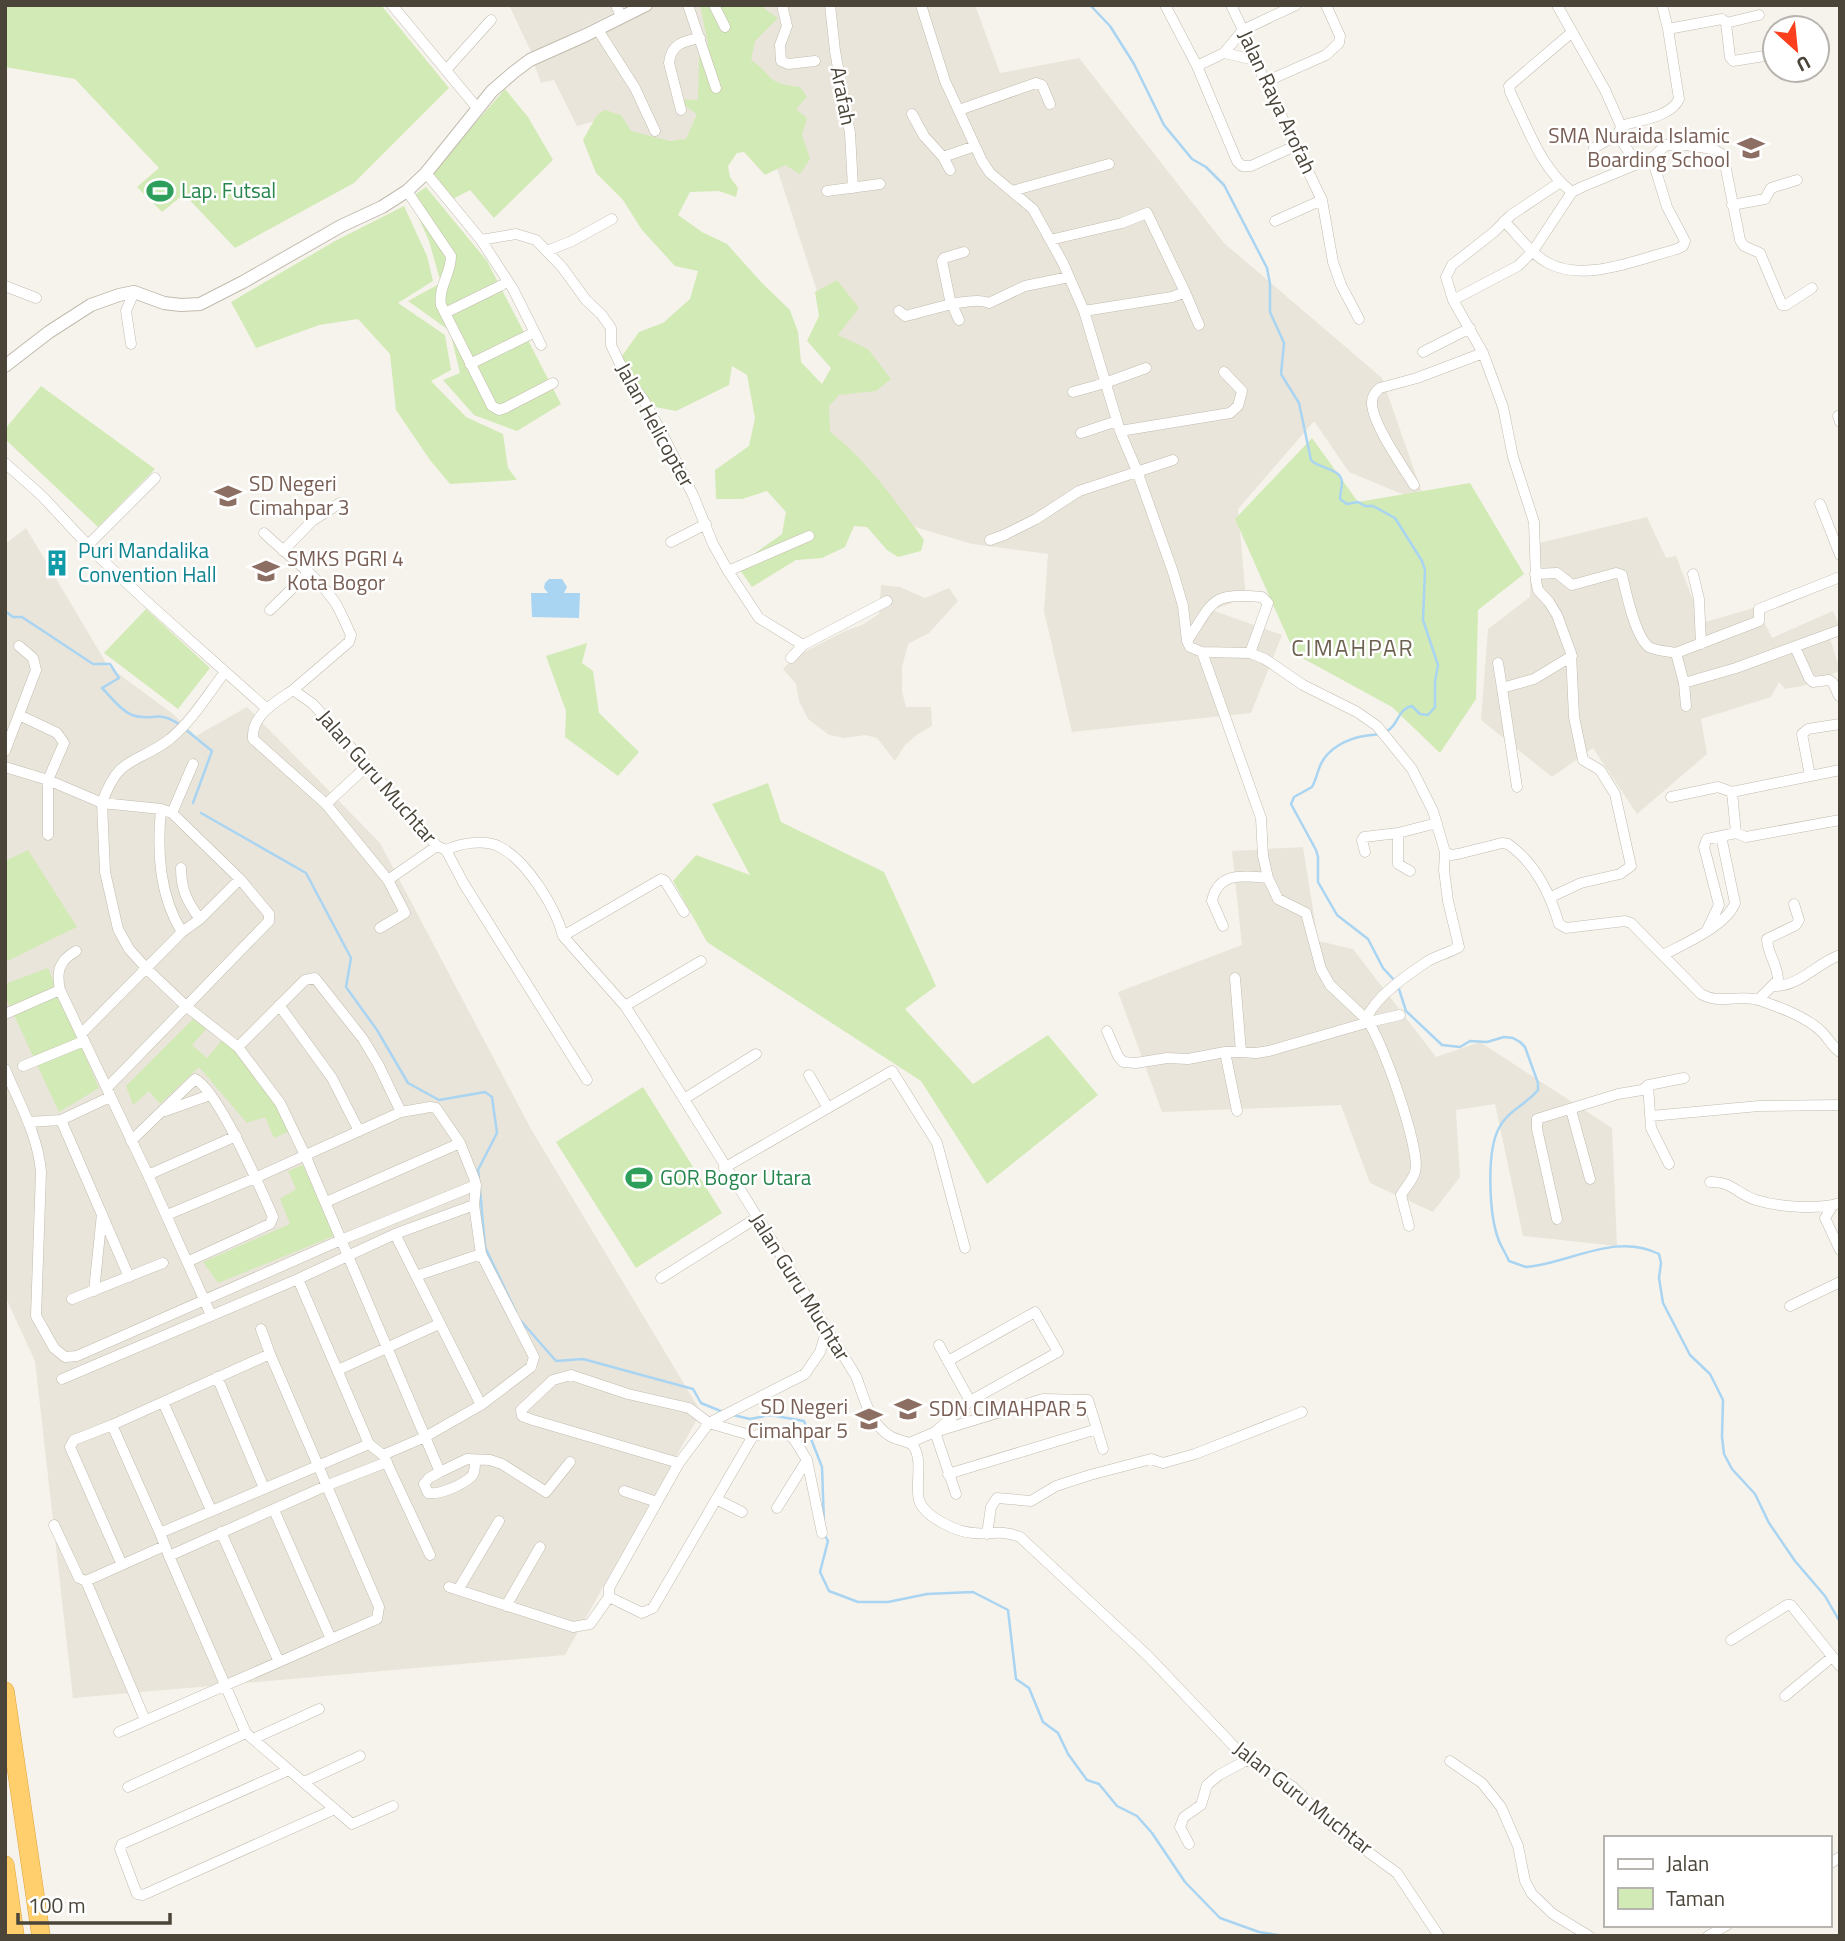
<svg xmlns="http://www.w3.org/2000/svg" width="1845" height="1941" font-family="'Titillium Web',sans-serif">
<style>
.residential{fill:#eae5da}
.green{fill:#d2eab5}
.water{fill:#a9d4f2}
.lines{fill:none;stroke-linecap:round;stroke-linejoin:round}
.stream{stroke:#a9d4f2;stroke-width:2.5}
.minor-casing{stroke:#c2bbae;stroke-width:11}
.tertiary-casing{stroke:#c2bbae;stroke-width:14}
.motorway-casing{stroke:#e0a43c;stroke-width:19}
.minor{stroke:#fff;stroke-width:10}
.tertiary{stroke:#fff;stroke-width:12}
.motorway{stroke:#ffcf6e;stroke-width:18}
.labels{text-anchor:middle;stroke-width:5;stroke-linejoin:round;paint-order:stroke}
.street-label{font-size:21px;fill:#4b4439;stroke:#fff}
.education-label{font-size:21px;fill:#785e54;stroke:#fff;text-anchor:start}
.leisure-label{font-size:21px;fill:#27864d;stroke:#fff;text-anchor:start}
.culture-label{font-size:21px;fill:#0d838f;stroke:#fff;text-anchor:start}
.neighbourhood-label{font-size:23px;letter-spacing:2px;fill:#6e6250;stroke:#fff}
</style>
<rect width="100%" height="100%" fill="#f6f3ec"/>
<path class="residential" d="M509,5H628L532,54Z
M657,5H975L1000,73L1079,58L1224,243L1382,378L1426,504L1349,472L1314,421L1238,509L1246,598L1212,610L1282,635L1251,713L1072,732L1044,611L1048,554L972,544L888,519L819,421L844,374L772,153L713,50L700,140L624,142L610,117L577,126L554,80L541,83L534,63Z
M1647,517L1666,558L1676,556L1702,623L1757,607L1772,638L1833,611L1840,628L1829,635L1840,671L1802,686L1785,689L1779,682L1771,697L1701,719L1707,754L1637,814L1593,748L1552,777L1481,720L1488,629L1530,597L1531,545Z
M26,528L108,666L173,714L196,736L247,707L380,843L531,1129L701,1412L565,1655L73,1698L35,1361L5,1296V544Z
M881,585L900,587L925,598L949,588L958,601L929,633L908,644L902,667V691L906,707H931L932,726L918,734L905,745L895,761L877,738L865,735L845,738L829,735L808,719L799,701L796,684L783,669L793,658L845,631L862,625L879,614Z
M1303,847L1318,941L1353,949L1436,1057L1480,1042L1612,1128L1617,1246L1523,1236L1495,1104L1456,1110L1460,1177L1433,1212L1370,1183L1341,1105L1162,1112L1118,992L1242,945L1232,851Z"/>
<path class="green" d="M5,5H381L449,88L354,183L235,248L184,194L162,212L137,187L159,168L75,79L5,67Z
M700,5H759L778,18L755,41L751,60C775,76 764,83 800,87L807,97L796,109L807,118L802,135L810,159L800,174L785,165L765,175L744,152L737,153L728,166L730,177L738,188L736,197L719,191L690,192L678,215L702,232L727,244L761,282L790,310L798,332L801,362L822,384L831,368L807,341L819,316L815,292L837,280L859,308L838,335L868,349L891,379L876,391L839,395L829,406L830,432C868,461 895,501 924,540L921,551L898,557L887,550L867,527L854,526L845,547L822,558L796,560L752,587L737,566L782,534L786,512L767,491L742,499H716L715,470L749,446L755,418L747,375L732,366L729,385L676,411L640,404L617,363L639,332L663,323L690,299L698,271L675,266L642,230L623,200L596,173L583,140L597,115L605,110L621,115L631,131L670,141L686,139L697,114L675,99L698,100L699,58L708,44Z
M505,89L528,117L553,160L494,218L470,190L453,199L431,174Z
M426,187L487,261L561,404L517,431L474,415L443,380L460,373L450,331L408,301L441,283L429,241L410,198Z
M404,206L427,256L433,281L398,303L445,335L451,370L431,381L466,417L503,434L508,468L517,480L450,484L430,460L396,410L390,354L358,319L319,325L256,348L231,302L335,241Z
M41,386L155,469L98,527L5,439V429Z
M1312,438L1358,502L1470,483L1524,574L1478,610L1476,699L1440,753L1392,707L1295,654L1235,519Z
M146,609L210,668L178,709L104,653Z
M587,643L582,663L593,671L599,713L639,752L618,776L565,737L566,711L546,656Z
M768,783L781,822L884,872L936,986L905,1009L973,1084L1048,1035L1098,1095L987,1184L921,1081L707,942L673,881L696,855L750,875L712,804Z
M28,850L77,927L5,962V861Z
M48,968L99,1088L59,1112L5,996V984Z
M193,1019L206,1029L192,1045L207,1058L223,1039C252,1064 272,1097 290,1131L274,1138L265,1117L247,1123L199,1067L160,1104L149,1091L133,1105L126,1086Z
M643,1087L722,1213L636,1268L556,1142Z
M303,1165L334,1236L218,1283L203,1262L290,1224L280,1199L296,1189L288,1171Z"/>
<path class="water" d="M549,579H562L567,587L564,593H580L579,618L532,617L531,593H548L544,588L545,583Z"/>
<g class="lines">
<path class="stream" d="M1090,5L1110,26L1134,64L1164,125L1192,159L1206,167L1224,185L1267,268L1270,284V312L1284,343L1281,374L1299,403L1311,460C1319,469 1341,468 1342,482C1342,488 1340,493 1340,499L1347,504L1358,502L1365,506H1373L1395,518L1422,561L1425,570L1423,620L1438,665L1435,682V707L1428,715L1420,714L1412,706C1398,709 1399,722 1390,729C1382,736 1373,734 1364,736C1346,739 1327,749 1320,766C1317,773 1316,780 1312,787L1294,797L1291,804L1316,850L1318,857V882L1337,915L1368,939L1383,968L1395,981
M5,611L13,617H22L93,664H110L119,678L102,688C111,697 120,710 132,715C151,722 159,709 180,725
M185,729L212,751L193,803
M201,813L306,873L351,958L346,987L377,1030L408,1083L439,1100L485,1092L492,1097L497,1133L478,1170L479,1179
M1398,986L1406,1011L1442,1045L1460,1047L1470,1041L1487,1042L1504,1037L1513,1038L1520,1042L1525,1047L1538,1083V1090C1527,1104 1507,1111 1499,1128C1486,1152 1489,1216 1499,1241C1502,1248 1506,1254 1509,1261L1526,1267L1534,1266C1575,1260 1618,1233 1659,1254L1661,1263L1659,1278L1663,1303L1690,1355L1710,1374L1723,1400L1722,1437L1724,1454L1732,1469L1755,1494L1769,1523L1795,1561L1825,1596L1840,1622
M480,1189L485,1247L516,1312
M521,1321L556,1361L583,1359L693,1389L701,1403L723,1412
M733,1415L750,1419L770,1415L804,1421L822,1467L824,1524
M824,1534L828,1541L820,1572L829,1591L858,1602H888L927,1594L973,1592L1008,1610L1016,1679L1029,1688L1043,1722L1058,1733L1068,1754L1087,1780L1099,1784L1117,1806L1137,1816L1152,1833L1185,1882L1220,1918L1259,1932L1284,1936"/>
<g class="minor-casing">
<path id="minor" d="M392,5L478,109
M616,5L621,16
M688,5L716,88
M714,5L725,27
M782,5L787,26L780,45L781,61L788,64L815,61
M830,5L835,51L850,133L853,188
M921,5L945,81L982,161L990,173L1033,209L1063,263L1084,311L1120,431L1137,471L1173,572L1183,606L1187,641L1190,647L1202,652L1250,653L1265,659L1303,685L1357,712L1377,726L1412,769L1433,811L1445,852L1451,855L1458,854L1502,843L1508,844C1535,863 1550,893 1559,924L1566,928L1625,921L1631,923L1701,994C1720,1005 1739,994 1759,1000C1779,1007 1807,1017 1822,1032C1829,1039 1832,1047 1840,1052
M1165,5L1197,66L1237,161L1242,166H1251L1295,146
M1231,5L1243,30L1265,82L1322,200L1333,262L1341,285L1359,319
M1557,5L1605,90L1621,126L1619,133L1623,143L1637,164
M1662,5L1668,29
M1726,23L1759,15
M598,30L635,88L655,131
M1571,33L1509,86L1510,92C1527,126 1541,169 1572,192
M1224,53L1255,60
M1197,66L1224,53L1243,30L1296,5
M446,70L491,20
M1265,82L1326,55L1339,43L1340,36L1326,5
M681,110L669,63C671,44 683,41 700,38
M959,110L1036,83L1042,85L1050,104
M912,114L924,136L943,157
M1621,126C1639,120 1671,117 1679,99L1668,29L1722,19L1726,23L1730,57L1733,61L1771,55
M1594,148L1619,133
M950,170L943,157L975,146
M426,173L481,240L516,234L536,240L562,267L586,300L601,314L611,328V345L626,376L643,399L663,435L693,495L713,544L728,571L759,618L803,645L887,601
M407,191L451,256C451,274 438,287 441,305L492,406L499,410L505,408L553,383
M827,191L880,184
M1012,191L1109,164
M1732,205L1765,199L1771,188L1797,180
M1275,221L1322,200
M1504,221C1518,235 1531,254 1548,263C1585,283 1639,259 1677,249L1683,246L1685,241L1667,207L1652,158
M481,240L513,289L541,345
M1050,240L1122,223L1147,213L1185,292
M547,251L572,241L612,219
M5,286L36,298
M1453,300L1518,266L1533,251L1572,192L1582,187L1652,158L1666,145H1686L1713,149L1720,153L1724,159L1740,240L1744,246L1760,253L1782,305H1786L1812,288
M899,311L905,316C925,312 972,295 989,303L1025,286L1069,277
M1084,311L1172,297L1185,292L1199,325
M445,313L502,285
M959,320L950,300L942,261L944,258L964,252
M131,344L126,311L134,292
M1423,352L1470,328
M470,364L529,335
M1073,392L1105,383L1146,368
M1838,416L1840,422
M1120,431L1230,413L1238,406L1242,391L1224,372
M1081,433L1117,421
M5,463L42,496L97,555L146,601L266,708
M1414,485C1403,467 1371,422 1372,402C1372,396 1375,392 1380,388L1417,378L1483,353
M1820,504L1840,555
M264,533C288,556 318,576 336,604C342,614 346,625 351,635L349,642L293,690
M990,540L1004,535L1036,519L1079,491L1173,460
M671,542L706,524
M88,545L155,478
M283,551L312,521L340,503
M728,571L809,536
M1535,574L1557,573L1572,585L1616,573L1622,575C1626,592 1635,637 1649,647C1656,651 1668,651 1676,653L1684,683L1736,668L1840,630
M1693,574L1699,599L1701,644
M270,610L309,572
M1187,641C1214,601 1210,592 1262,597L1268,603L1250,653
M1795,647L1809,678L1813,682L1829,680L1833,683L1839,696
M1202,652L1261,818L1263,856L1268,878L1278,899L1306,913L1321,969L1330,985L1366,1019
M1676,653L1759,621V609L1840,577
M791,658L803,645
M1498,663L1502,688
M225,672C208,694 192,721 170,739C136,765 119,754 102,803L105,872L118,929L129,949L147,969L187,1007L238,1047L280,1103L305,1155L440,1472L467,1459L490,1460L502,1464L546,1492L570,1462
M1684,683L1686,706
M19,715L57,733L64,743L48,780V835
M5,751L36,670L33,658L19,646
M5,767L48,780L102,803L161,809L172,813L240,879L269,914V921L107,1088
M1810,776L1802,734L1808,729L1840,724
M1517,787L1502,688L1534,679L1572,656
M1671,797L1718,787L1732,792
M326,804L367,766
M161,809C157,851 159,895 182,932
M172,813L193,764
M1398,833V864L1410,871
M1736,833L1732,792L1840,770
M437,846L388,880L326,804L253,739C251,715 276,702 293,690L313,704L437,846L446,850C461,843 485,839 500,847C527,861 556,908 563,936L625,1006L646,1038L856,1376C864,1397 869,1423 890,1436C897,1441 909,1440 914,1447C923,1462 915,1484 919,1500C924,1517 957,1532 973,1533C993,1535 1000,1529 1020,1537L1148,1656L1247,1760L1292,1786L1331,1825L1397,1873L1439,1936
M446,850L464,884L587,1080
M1365,852L1362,840L1364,837L1398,833L1437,823
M181,868C181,889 187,902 200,919
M1551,897L1581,883L1620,874L1631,866L1615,794L1600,770L1583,760L1574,717L1571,653L1557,615L1549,602L1538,590L1536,581L1534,522L1513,457L1503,407L1483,353L1453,300L1446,277L1452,265L1494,232L1511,215L1559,183
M1223,926L1212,901C1218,871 1245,876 1268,878
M380,928L405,913L388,880
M1707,930L1719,905L1704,847L1707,839L1736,833L1746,837L1840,820
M563,936L661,879L665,881L684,912
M76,951C59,961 56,971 60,990L148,1175L211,1315
M1663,955C1684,944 1727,925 1735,903L1721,836
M1235,978L1241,1052L1256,1053L1269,1051L1369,1022L1400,1015
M1775,986C1800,986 1817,963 1840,955
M1758,1000L1778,980C1778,965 1767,953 1767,939L1796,925L1799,920L1794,904
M279,1005L332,1078L359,1131
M625,1006L701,961
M5,1014L60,990
M1107,1031L1118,1056L1123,1062L1136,1063L1167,1058L1188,1059L1225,1052H1241
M81,1034L182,932L200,919L240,879
M238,1047L305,980L315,978L363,1039L378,1064L401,1112
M1225,1052L1237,1111
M23,1066L84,1041
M5,1069C19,1103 38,1135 41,1172L36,1316L54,1348L65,1357L77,1356L341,1240L476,1185
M809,1075L828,1108
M1648,1085L1651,1128L1669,1164
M684,1099L756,1054
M1571,1110L1590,1179
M165,1111L210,1095
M1651,1116L1759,1106L1840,1105
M61,1120L129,1277
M28,1122L61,1120L110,1097
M131,1141L195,1079C218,1091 258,1183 270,1210L273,1217L270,1224L187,1262
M724,1168L892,1071L937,1143L965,1248
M148,1175L236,1136
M1710,1182C1732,1181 1737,1194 1756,1200C1778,1207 1818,1210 1840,1203
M326,1202L460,1143
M1833,1205L1825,1218L1840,1250
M167,1215L255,1178L401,1112L430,1107L436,1108L460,1143L474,1178L476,1185L474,1205L481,1254L534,1357L531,1367L481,1405L425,1437L383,1455L369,1444L298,1279L395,1234L474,1205
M1557,1219L1537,1129V1119L1618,1094L1642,1090L1649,1085L1684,1078
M1409,1226L1401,1195C1405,1188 1413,1180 1415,1172C1422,1153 1381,1035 1366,1019C1376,996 1407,975 1428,961C1438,955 1449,953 1459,947L1448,901L1444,870L1445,852
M395,1234L481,1405
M416,1276L481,1254
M661,1278L758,1217
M94,1291L102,1214
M72,1299L163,1263
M1790,1306L1840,1282
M261,1329L270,1354
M939,1345L970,1401
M948,1361L1035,1312L1058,1352L970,1401L935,1432L956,1494
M338,1370L439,1324
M217,1377L264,1488
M62,1379L298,1279
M163,1402L211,1510
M112,1425L74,1440L70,1447L122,1565
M1097,1429L1103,1449
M753,1436L653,1608L642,1613L609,1597V1588L679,1463L709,1423L805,1374L820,1352L827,1329
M909,1443L935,1432L1043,1399L1088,1400L1097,1429L948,1474
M369,1444L160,1533L169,1556L328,1485L387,1462
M385,1459L430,1555
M679,1463L533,1420L522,1416L521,1410L553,1380L571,1375L628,1394L689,1408L709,1423L753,1436L774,1432L787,1434L794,1439L807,1460L822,1533
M440,1472L429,1478L424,1484L428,1493C440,1495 462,1485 471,1477C475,1473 475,1467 475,1461
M624,1491L657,1502
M716,1499L742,1512
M777,1508L807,1460
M274,1510L331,1639
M54,1525L79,1578L86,1581L145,1720
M221,1532L279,1662
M987,1534L991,1507L997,1498L1031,1501L1056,1486L1090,1475L1151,1459L1163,1463L1195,1454L1302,1412
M169,1556L246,1733L352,1824L393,1806
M86,1581L164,1546
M449,1587L573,1627L590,1624L609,1597
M458,1590L499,1521
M506,1606L540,1547
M1731,1640L1787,1605H1791L1840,1666
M1785,1696L1832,1657
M119,1732L377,1619L379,1607L270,1354L112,1425L160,1533
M253,1739L319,1709
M1450,1761L1482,1783L1501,1807L1518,1846L1525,1881L1532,1894L1553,1914L1589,1936
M289,1770L122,1844L120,1849L137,1894L143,1895L335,1809
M304,1782L360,1756
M128,1787L246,1733
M1189,1844L1180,1827L1184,1817L1201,1805L1207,1785L1219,1775L1247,1760
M1829,1864L1840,1857
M1708,1936L1727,1925"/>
</g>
<g class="tertiary-casing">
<path id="tertiary" d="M5,366L49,332L91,305L119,295L134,292L164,303L181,305L200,304L243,282L341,226L382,207L407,191L426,173L492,91L514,72L530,60L586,35L646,5"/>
</g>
<g class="motorway-casing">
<path id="motorway" d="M5,1691L41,1936
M5,1865L15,1936"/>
</g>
<use href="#minor" class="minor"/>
<use href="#tertiary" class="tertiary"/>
<use href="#motorway" class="motorway"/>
</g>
<defs>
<g id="school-bare" transform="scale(2.1)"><path d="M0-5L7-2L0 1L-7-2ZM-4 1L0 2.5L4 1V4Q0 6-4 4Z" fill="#8d6e63" stroke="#fff" stroke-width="2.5" paint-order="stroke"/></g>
<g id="stadium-bare" transform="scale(2.1)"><path d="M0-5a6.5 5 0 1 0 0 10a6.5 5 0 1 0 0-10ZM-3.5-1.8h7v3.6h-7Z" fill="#2e9e5b" stroke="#fff" stroke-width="2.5" paint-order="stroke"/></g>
<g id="building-bare" transform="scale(2.1)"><path d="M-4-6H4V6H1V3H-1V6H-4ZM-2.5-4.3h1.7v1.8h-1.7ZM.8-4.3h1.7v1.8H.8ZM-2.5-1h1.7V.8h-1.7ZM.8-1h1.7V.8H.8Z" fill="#0f9aa8" stroke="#fff" stroke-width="2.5" paint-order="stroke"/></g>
</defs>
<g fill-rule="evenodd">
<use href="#school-bare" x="1751" y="148"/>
<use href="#stadium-bare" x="160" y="191"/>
<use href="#school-bare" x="228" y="496"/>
<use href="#building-bare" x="57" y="563"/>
<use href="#school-bare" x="266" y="571"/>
<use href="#stadium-bare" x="639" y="1178"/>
<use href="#school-bare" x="908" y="1409"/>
<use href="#school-bare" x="869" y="1419"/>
</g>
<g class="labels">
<g class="street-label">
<text transform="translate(843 96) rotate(79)" y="7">Arafah</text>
<text transform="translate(1277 102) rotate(65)" y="7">Jalan Raya Arofah</text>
<text transform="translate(655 425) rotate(61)" y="7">Jalan Helicopter</text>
<text transform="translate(377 777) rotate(49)" y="7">Jalan Guru Muchtar</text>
<text transform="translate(800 1287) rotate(58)" y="7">Jalan Guru Muchtar</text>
<text transform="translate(1303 1798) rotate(38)" y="7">Jalan Guru Muchtar</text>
</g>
<g class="education-label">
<text x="1730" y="143" text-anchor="end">SMA Nuraida Islamic<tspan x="1730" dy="24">Boarding School</tspan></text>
<text x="249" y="491">SD Negeri<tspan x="249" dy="24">Cimahpar 3</tspan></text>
<text x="287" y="566">SMKS PGRI 4<tspan x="287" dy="24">Kota Bogor</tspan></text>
<text x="848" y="1414" text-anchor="end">SD Negeri<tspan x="848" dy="24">Cimahpar 5</tspan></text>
<text x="929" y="1416">SDN CIMAHPAR 5</text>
</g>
<g class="leisure-label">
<text x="181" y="198">Lap. Futsal</text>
<text x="660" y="1185">GOR Bogor Utara</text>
</g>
<g class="culture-label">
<text x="78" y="558">Puri Mandalika<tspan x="78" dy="24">Convention Hall</tspan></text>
</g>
<g class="neighbourhood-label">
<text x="1353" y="656">CIMAHPAR</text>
</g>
</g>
<rect width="1845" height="1941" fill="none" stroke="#4b4439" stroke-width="14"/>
<rect x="1604" y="1836" width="228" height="91" fill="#ffffff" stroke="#b7b4b0" stroke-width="2"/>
<rect x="1618" y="1859" width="35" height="10" fill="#ffffff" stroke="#b7b4b0" stroke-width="2"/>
<text x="1666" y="1871" font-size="21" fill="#4b4439">Jalan</text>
<rect x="1618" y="1888" width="35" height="21" fill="#d2eab5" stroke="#b7b4b0" stroke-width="2"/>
<text x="1666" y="1906" font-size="21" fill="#4b4439">Taman</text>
<g transform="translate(1796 49) rotate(153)"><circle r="33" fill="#ffffff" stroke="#b7b4b0" stroke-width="2"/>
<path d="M0-5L12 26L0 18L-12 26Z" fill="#fc3f1d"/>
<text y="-10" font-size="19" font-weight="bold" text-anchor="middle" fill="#4b4439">U</text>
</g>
<path d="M18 1913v10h152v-10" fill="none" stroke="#4b4439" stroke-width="3.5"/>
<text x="28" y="1913" font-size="21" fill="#4b4439" stroke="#ffffff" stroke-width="5" paint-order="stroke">100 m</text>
</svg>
